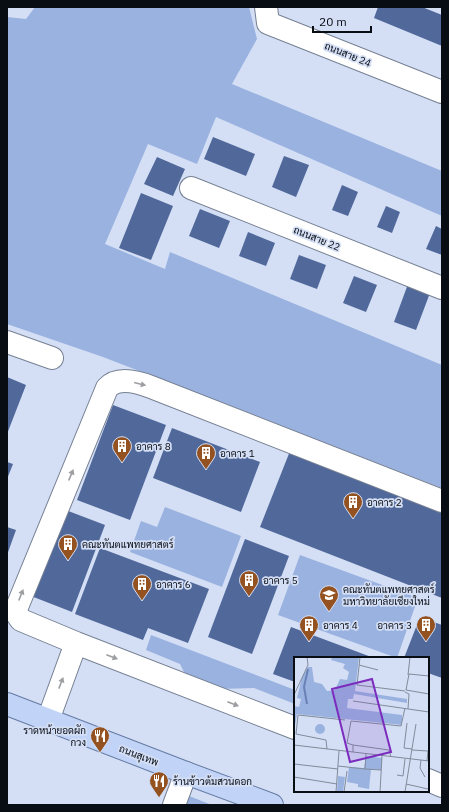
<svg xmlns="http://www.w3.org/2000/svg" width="449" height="812" font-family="'IBM Plex Sans',Sarabun,sans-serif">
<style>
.green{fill:#9ab2e0}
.building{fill:#50689a}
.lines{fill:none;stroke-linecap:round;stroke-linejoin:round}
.minor-casing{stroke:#778194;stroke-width:24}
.major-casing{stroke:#657aa3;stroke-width:24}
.minor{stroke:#fff;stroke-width:22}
.major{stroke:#c1d3f7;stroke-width:22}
.oneway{fill:#9c9ea1}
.labels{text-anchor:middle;stroke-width:3.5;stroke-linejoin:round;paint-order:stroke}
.street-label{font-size:10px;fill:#080c13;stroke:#d4dff5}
.poi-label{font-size:10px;fill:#080c13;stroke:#d4dff5;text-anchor:start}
.inset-river{fill:none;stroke:#6982b6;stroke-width:2}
.inset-road{fill:none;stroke:#828b9b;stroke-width:1}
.view{fill:#7b2cbf;fill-opacity:0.15;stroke:#7b2cbf;stroke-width:2}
.inset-edge{fill:none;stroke:#080c13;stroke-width:2}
</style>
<rect width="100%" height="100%" fill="#d4dff5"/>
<path class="green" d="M35,7H249L257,39L232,84L442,171V216L216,117L197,164L148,144L105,244L165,269L170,252L442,365V488L103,357L7,324V17L26,19Z
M165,507L241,536L222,587L130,552L141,521L157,527Z
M300,555L418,598L397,658L278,615Z
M151,635L295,690V704L254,688L219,689L186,676L180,664L146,650Z
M179,792L212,805H174Z"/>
<path class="building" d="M378,7H422L442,15V46L374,18Z
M213,137L255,154L246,176L204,159Z
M284,156L309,165L296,197L272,187Z
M157,157L185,169L173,196L144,184Z
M342,185L358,192L348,216L332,210Z
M141,193L173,206L151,260L119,248Z
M386,206L400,212L392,233L377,227Z
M200,209L230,221L219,248L189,236Z
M436,226L442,229V255L426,249Z
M248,232L275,243L266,266L239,256Z
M299,255L326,265L317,289L290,279Z
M354,276L377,285L366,312L343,303Z
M408,284L430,293L416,330L394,322Z
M7,377L26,385L7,434Z
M113,405L166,425L130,520L77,500Z
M172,428L260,462L241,512L153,478Z
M290,451L442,511V598L260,527Z
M7,462L13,464L7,479Z
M63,509L105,525L72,612L31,596Z
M7,527L16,530L7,555Z
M245,539L289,556L252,654L208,637Z
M100,548L209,589L188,643L148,628L143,640L75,614Z
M420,617L442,625V678L428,673V658H404Z
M291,627L374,658H295V682L273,674Z"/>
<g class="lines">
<g class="minor-casing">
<path id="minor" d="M266,7L268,23L442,92
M191,188L442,288
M7,342L52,358
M76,643L295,728
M48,720L76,643L21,620L16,613L17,607L107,388C118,376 138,382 151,387L442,501
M428,780L442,786
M174,805L186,773"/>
</g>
<g class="major-casing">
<path id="major" d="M7,704L186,773L272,805"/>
</g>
<use href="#minor" class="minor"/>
<use href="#major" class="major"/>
</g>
<defs><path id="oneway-solid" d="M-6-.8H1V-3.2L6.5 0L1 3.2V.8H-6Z"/></defs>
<g class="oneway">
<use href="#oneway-solid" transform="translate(140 384) rotate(14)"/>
<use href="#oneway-solid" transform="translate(71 475) rotate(-67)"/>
<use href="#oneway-solid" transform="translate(21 595) rotate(-68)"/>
<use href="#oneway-solid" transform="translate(112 657) rotate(21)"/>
<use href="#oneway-solid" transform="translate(61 683) rotate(-69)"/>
<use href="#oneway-solid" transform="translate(233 704) rotate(21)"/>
</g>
<defs>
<g id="building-pin" transform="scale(1)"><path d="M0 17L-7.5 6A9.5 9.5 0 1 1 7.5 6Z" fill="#955221" stroke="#d4dff5"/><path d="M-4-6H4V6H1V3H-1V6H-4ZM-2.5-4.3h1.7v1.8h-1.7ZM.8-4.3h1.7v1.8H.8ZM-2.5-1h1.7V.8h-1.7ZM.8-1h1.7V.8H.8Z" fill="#fff"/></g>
<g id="university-pin" transform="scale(1)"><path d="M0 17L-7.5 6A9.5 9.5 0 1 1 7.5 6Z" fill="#955221" stroke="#d4dff5"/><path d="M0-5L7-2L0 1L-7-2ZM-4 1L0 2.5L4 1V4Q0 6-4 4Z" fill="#fff"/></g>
<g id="restaurant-pin" transform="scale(1)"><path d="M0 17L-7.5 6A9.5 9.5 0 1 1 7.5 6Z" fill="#955221" stroke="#d4dff5"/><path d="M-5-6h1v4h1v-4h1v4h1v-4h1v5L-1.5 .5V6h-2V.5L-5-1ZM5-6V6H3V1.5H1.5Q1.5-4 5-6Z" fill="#fff"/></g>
</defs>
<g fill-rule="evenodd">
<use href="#building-pin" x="122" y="446"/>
<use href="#building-pin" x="206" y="453"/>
<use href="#building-pin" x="353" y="502"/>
<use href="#building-pin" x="68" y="544"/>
<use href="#building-pin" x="249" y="580"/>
<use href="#building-pin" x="142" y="584"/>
<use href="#university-pin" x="329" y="595"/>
<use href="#building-pin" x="309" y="625"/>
<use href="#building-pin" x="426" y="625"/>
<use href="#restaurant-pin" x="100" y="736"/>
<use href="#restaurant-pin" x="159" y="781"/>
</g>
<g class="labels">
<g class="street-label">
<text transform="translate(348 54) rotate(22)" y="4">ถนนสาย 24</text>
<text transform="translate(317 238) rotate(22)" y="4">ถนนสาย 22</text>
<text transform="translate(139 755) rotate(21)" y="4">ถนนสุเทพ</text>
</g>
<g class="poi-label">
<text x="136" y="450">อาคาร 8</text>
<text x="220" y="457">อาคาร 1</text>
<text x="367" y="506">อาคาร 2</text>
<text x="82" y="548">คณะทันตแพทยศาสตร์</text>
<text x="263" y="584">อาคาร 5</text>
<text x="156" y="588">อาคาร 6</text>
<text x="343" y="593">คณะทันตแพทยศาสตร์<tspan x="343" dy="12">มหาวิทยาลัยเชียงใหม่</tspan></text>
<text x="323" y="629">อาคาร 4</text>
<text x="412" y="629" text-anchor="end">อาคาร 3</text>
<text x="86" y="734" text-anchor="end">ราดหน้ายอดผัก<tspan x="86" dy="12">กวง</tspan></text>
<text x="173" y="785">ร้านข้าวต้มสวนดอก</text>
</g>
</g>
<g transform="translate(294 657)">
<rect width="135" height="135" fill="#d4dff5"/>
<path d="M38,0H65L61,34L113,42V46L60,37L59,42H54L53,51L108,58V68L3,57L0,74V49L5,50L7,42L3,41L8,20L14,10H18L20,25L28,27L33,34L41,33L46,22L53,23L55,15L49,11L51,7L37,3ZM21 72a5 5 0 1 1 10 0a5 5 0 1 1-10 0ZM72,99L88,101L87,113L77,112L75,132L64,130V127L53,125L55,110L70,111ZM44,119L51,120L49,135H43Z" fill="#9ab2e0"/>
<path class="inset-river" d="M13,47L10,30L14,12"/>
<path class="inset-road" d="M66,0L63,28L111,34M65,8L84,13M114,18L116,0M135,19L115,17L112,33L135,37M111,35L115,37L114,52M0,38L14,8L13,0M59,44L135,55M113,66L110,91L118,92M0,88L135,104M59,88L95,93L97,100M33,92L32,83L2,77L4,58L51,63M118,93L134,94L133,104M59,95V88L53,86L57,64L107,69L111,51M72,97L71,112L87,113M127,103L126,111L131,120M0,107L44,112M44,109L71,112M103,118L109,119L111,102M0,120L43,127M112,127L134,132M42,135L45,94M50,135L53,114M86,135L88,99M111,135L122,67"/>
<path class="view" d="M78,22L97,95L56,105L38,32Z"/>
<rect width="135" height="135" class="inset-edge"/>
</g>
<rect width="449" height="812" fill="none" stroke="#080c13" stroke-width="16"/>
<path d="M313 26v6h58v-6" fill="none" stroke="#080c13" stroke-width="2"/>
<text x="319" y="26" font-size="12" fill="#080c13" stroke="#d4dff5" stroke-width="3" paint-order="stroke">20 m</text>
</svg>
